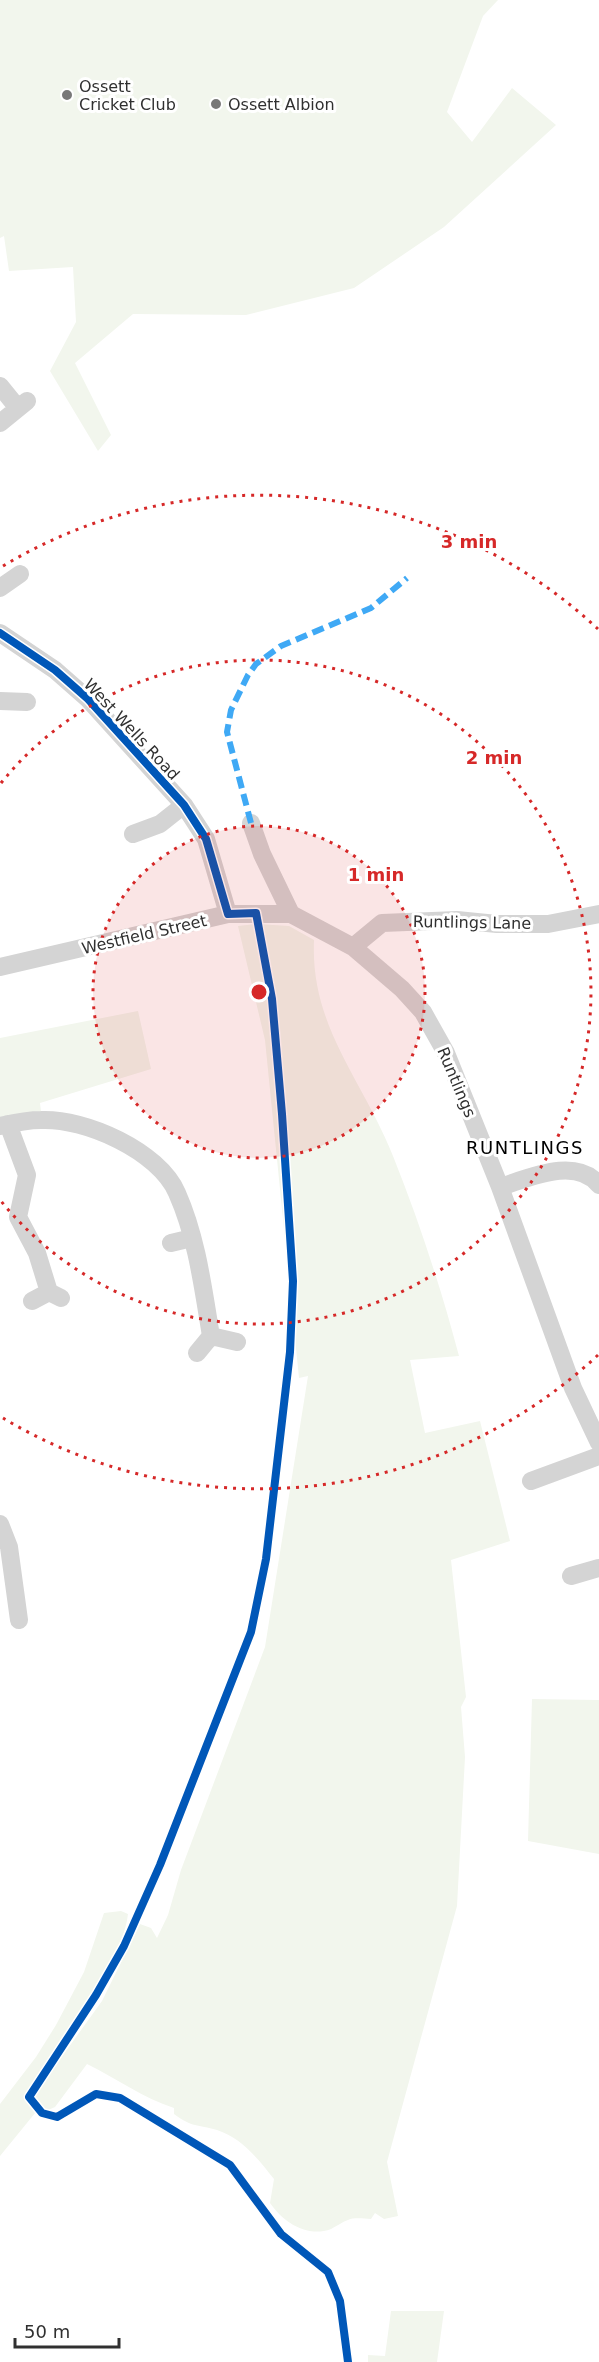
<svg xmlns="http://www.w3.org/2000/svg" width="599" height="2362" font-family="'DejaVu Sans',sans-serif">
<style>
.green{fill:#f2f6ed}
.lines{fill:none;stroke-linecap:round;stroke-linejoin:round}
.minor{stroke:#d4d4d4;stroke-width:18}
.quiet{stroke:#3fa9f5;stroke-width:6;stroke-dasharray:12 6;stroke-linecap:butt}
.cycleway-casing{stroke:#fff;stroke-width:11}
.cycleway{stroke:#0057b8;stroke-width:8}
.ring{fill:none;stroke:#d62828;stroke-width:3;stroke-dasharray:3 6}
.poi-dot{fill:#787878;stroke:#fff;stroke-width:2}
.labels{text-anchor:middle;stroke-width:6;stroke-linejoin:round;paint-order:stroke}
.poi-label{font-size:16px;fill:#303030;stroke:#fff;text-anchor:start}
.street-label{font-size:16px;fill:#303030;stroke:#fff}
.neighbourhood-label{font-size:18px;letter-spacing:1.5px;fill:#000;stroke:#fff}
.centre{fill:#d62828;stroke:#fff;stroke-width:3}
.ring-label{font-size:18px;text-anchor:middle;font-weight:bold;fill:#d62828;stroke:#fff;stroke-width:6;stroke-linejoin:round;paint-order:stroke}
</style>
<rect width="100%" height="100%" fill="#fff"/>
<path class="green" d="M0,0H498L483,16L447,112L472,142L512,88L556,125L444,227L354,288L246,315L133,314L75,363L111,435L98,451L50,371L76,322L73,267L9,271L4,236L0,238Z
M257,924L289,926L314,940C310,1027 363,1080 393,1156C419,1221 441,1288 459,1356L410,1360L425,1433L480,1421L510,1541L451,1560L466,1697L461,1707L465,1757L457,1906L387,2162L398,2216L384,2219L375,2213L371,2219C364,2219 355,2217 348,2220C342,2222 337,2226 331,2229C307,2238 283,2222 270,2203L274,2179C259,2160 242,2138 217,2130C197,2124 193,2128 174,2114V2108C143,2098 116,2078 87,2064L55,2107L46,2111L40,2107L0,2156V2104L36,2057L56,2025L84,1972L104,1913L121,1911L128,1914C123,1960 71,2023 47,2065L53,2069L102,2001L140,1924L151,1928L157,1938L168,1915L181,1870L265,1647L308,1376L299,1378L265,1040L238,926Z
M138,1011L151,1069L40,1103L42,1120L0,1126V1038Z
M532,1699L599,1700V1854L528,1841Z
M391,2311H444L437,2362H368V2355L385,2356Z"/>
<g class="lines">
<path class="minor" d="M0,386L17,407
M0,423L27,401
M0,588L20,574
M0,633L55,670L88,699L184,805L206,839L228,914
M0,701L27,702
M251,823L262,854L291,914
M133,834L160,824L184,805
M353,947L382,923L457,920L497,924H548L599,914
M0,967L228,914H291L353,947L402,989L423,1012L446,1053L500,1187L573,1388L599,1443
M8,1124L27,1175L18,1217L37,1253L49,1292
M0,1126C13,1123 28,1120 41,1120C85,1118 159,1151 177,1193C197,1238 203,1288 211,1336
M500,1187C529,1178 576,1156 599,1185
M171,1243L192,1238
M32,1301L49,1292L61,1298
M197,1353L211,1336L237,1342
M531,1481L599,1456
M0,1524L9,1547L19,1620
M571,1576L599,1568"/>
<path class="quiet" d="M251,823L227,732L231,710L248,675L256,664L281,646L371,608L407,578"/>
<g class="cycleway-casing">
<path id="cycleway" d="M0,633L55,670L88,699L184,805L206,839L228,914L256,913L272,999L282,1114L293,1281L290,1352L266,1559L251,1632L160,1865L124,1946L96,1995L29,2097L42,2113L57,2117L96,2094L120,2098L230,2165L281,2234L328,2272L340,2301L348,2362"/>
</g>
<use href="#cycleway" class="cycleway"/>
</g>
<circle cx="259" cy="992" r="166" fill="#d62828" fill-opacity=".12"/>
<g class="ring">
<circle cx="259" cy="992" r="166"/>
<path d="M1 783A332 332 0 1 1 1 1201"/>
<path d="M598 1355A497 497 0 0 1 3 1418M3 566A497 497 0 0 1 598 629"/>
</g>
<g class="poi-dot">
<circle cx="67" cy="95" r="6"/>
<circle cx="216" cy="104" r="6"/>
</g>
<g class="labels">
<g class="poi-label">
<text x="79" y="92">Ossett<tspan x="79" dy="18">Cricket Club</tspan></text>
<text x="228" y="110">Ossett Albion</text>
</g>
<g class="street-label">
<text transform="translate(132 729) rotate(47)" y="6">West Wells Road</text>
<text transform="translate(472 922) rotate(1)" y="6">Runtlings Lane</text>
<text transform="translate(144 934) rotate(-13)" y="6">Westfield Street</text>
<text transform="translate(457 1082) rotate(67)" y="6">Runtlings</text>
</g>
<g class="neighbourhood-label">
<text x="525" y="1154">RUNTLINGS</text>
</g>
</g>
<circle cx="259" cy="992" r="9" class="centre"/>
<g class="ring-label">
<text x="469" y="548">3 min</text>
<text x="494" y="764">2 min</text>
<text x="376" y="881">1 min</text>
</g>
<path d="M15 2338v9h104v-9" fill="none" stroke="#303030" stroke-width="3"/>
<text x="24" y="2338" font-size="18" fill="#303030" stroke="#ffffff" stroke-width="4.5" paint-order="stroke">50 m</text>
</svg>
